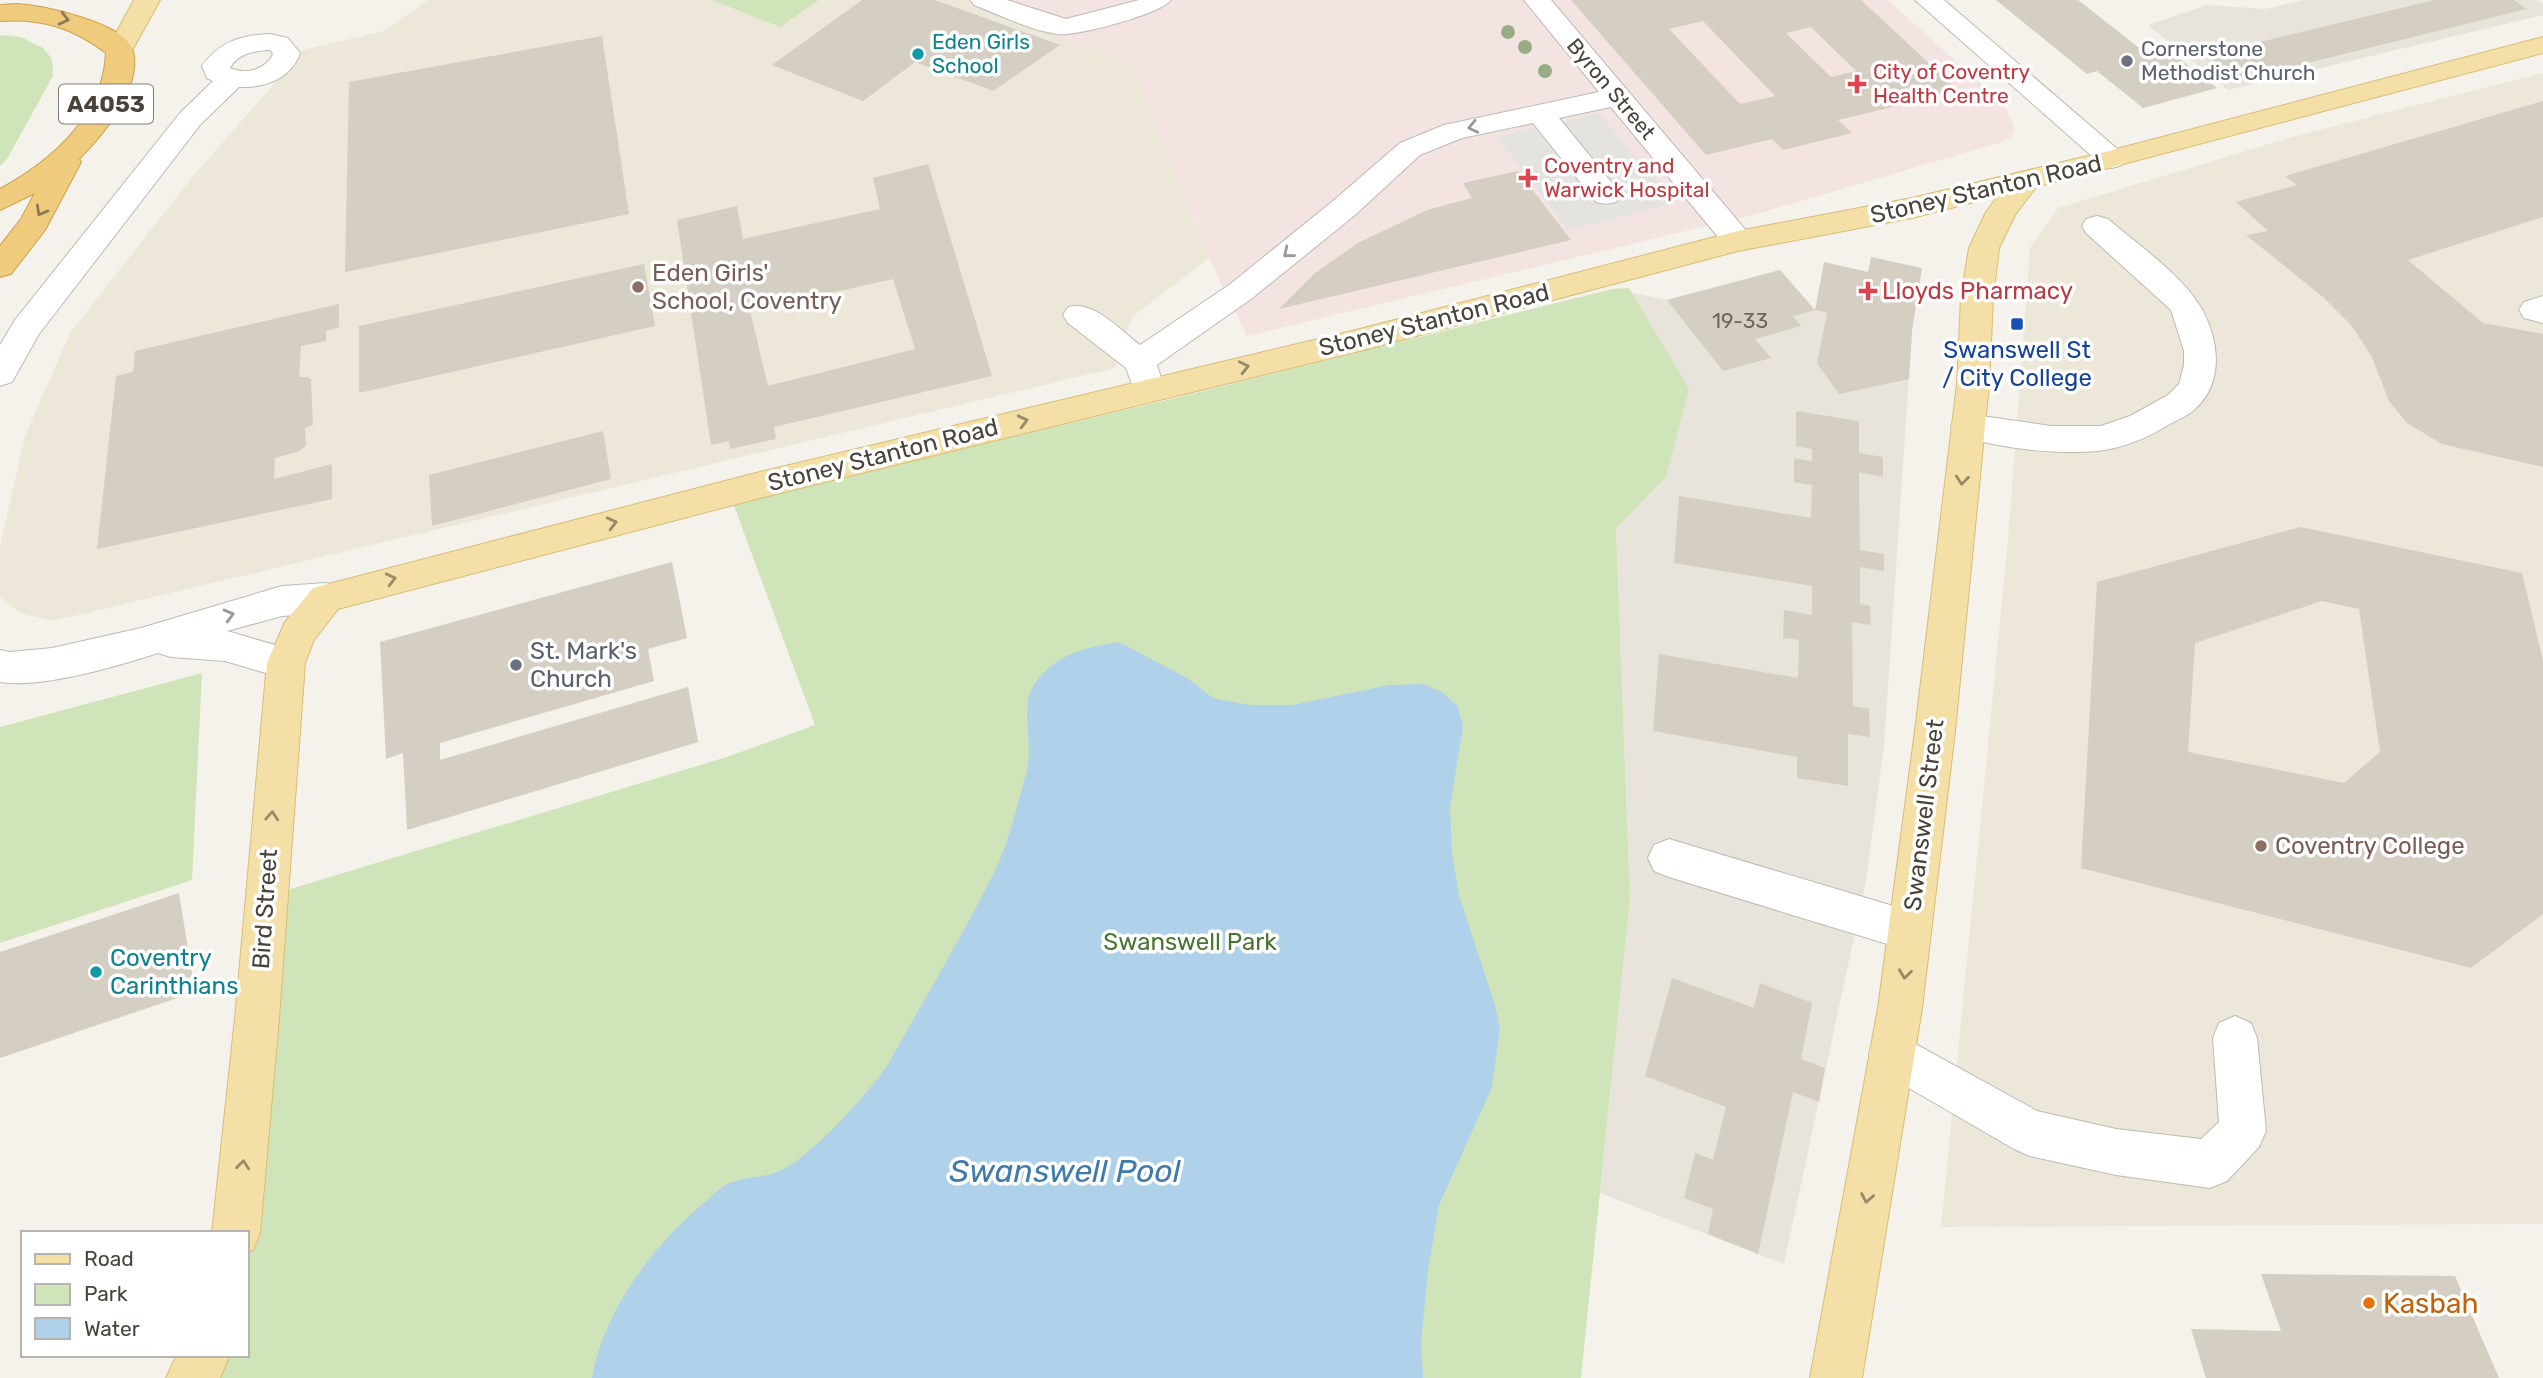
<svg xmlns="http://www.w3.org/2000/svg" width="2543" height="1378" font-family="Rubik,sans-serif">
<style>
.residential{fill:#e8e4db}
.education{fill:#ece7d8}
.medical{fill:#f3e4e2}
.green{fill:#d0e4ba}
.parking{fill:#e4e3e0}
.water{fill:#b0d1ea}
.building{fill:#d5cec3;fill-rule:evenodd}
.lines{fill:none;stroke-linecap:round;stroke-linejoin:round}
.minor-casing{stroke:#bfbab0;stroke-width:2}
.major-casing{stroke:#d8bd77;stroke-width:2}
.highway-casing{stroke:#cea14d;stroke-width:2}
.minor{fill:#fff;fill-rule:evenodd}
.major{fill:#f4e0a6;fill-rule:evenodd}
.highway{fill:#efcc7d;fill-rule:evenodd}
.tree{fill:#98ad86}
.oneway{stroke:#8b7a55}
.oneway2{stroke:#9b9893}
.oneway3{stroke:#968a6b}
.culture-dot{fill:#0f9aa8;stroke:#fff;stroke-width:2.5}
.worship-dot{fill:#6b7280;stroke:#fff;stroke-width:2.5}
.health-dot{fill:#e0444e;stroke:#fff;stroke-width:2.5}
.education-dot{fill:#8d6e63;stroke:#fff;stroke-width:2.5}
.transit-dot{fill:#1a4fb4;stroke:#fff;stroke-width:2.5}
.food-dot{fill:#e8710a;stroke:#fff;stroke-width:2.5}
.labels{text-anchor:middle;stroke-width:7;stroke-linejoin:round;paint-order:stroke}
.far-culture-label{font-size:21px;fill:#0d838f;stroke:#fff;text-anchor:start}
.far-worship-label{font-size:21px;fill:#5b616d;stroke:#fff;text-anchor:start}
.far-health-label{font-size:21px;fill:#be3a42;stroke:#fff;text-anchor:start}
.far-street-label{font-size:21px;fill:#49433b;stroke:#fff}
.number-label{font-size:21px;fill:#6c665d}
.shield{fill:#fff;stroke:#807b76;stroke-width:2}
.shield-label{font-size:23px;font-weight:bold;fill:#49433b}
.street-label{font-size:24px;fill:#49433b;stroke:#fff}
.education-label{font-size:24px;fill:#785e54;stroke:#fff;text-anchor:start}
.health-label{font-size:24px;fill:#be3a42;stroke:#fff;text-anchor:start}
.transit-label{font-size:24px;fill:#164399;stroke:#fff}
.worship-label{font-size:24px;fill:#5b616d;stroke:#fff;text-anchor:start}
.park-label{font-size:24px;fill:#4b7533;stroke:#fff}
.culture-label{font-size:24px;fill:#0d838f;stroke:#fff;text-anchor:start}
.near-food-label{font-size:28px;fill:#c56008;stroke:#fff;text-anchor:start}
.near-water-label{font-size:32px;font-style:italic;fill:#3e7aaa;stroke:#fff}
</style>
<rect width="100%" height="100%" fill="#f5f2ec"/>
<path class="residential" d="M2304,0H2537L2543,3V15L2228,90L2148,25L2207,5L2265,9Z
M1780,270L1815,310L1912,331L1884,746L1866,881L1784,1264L1600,1193L1630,898L1616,528L1666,477L1612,289L1667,300Z"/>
<path class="education" d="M428,0H963L1132,64L1209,258L1132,317L1115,368L53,621L21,613L0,597V546L25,436L70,333L194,175L304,50L384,31Z
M2543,73V1224L1941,1227L2008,540L2030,248L2058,208L2295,136Z"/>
<path class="medical" d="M963,0H1888L2004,105L2015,128L2011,137L2002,142L1757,214L1247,336L1209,258L1132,64Z"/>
<path class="green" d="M712,0H819L780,27Z
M0,35L21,37L43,48L52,59L53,76L7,159L0,166Z
M1629,288L1689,389L1666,477L1616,528L1630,898L1581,1378H208L218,1355H247V1285L287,890L730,756L815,725L733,503L1159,402L1612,289Z
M202,673L192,880L0,943V727Z"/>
<path class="parking" d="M1599,113L1676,203L1568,230L1497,137Z"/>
<path class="water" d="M1119,642L1187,678L1213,698L1249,705H1292L1389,685L1423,684L1442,692L1458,707L1463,726L1450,807L1452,854L1459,895L1495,1005L1500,1029L1492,1087L1439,1205L1428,1271L1421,1342L1423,1378H592C604,1310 653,1245 705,1202C712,1196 721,1186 730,1183C746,1176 766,1178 782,1170C814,1154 866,1095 887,1066C923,1001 962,937 995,871C1008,844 1019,799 1027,770C1034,742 1018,705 1036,682C1056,654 1087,647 1119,642Z"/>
<path class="building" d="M862,0H935L1060,45L993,91L915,62L863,101L772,65Z
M1571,0H1861L1959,91L1838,120L1852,133L1783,150L1772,139L1706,155ZM1703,21L1775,96L1740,104L1669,29ZM1811,27L1856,71L1831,77L1786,33Z
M1996,0H2078L2143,51L2163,46L2217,88L2143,108L2097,71L2087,74Z
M2434,0H2514L2527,9L2238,80L2206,55Z
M602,36L629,214L345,272L349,82Z
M2543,101V217L2408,260L2483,323L2543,334V467L2442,444L2407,423L2389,401L2371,355L2351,325L2323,297L2246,235L2268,231L2236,202L2297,185L2285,176Z
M928,164L992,376L774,427L776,439L730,449L729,441L711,445L677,220L737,206L743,239L880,209L873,178ZM893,279L915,349L768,386L750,311Z
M1518,171L1571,240L1279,309L1315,273L1358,243L1427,210L1472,198L1463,183Z
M1871,257L1922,268L1912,331L1909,379L1839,394L1817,363L1827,313L1815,310L1793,316L1801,326L1755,339L1771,358L1723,371L1667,300L1780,270L1815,310L1824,262L1868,272Z
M644,264L655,326L359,393V326Z
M339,304V327L326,331V341L301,346L299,377H307L311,379L313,425L305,428L306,446L299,451L275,458L274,479L332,464V499L97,549L116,376L133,372L135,351Z
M1796,411L1859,421V453L1883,457V477L1859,472L1860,550L1884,554V571L1860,567V604L1870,606L1871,625L1852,622L1853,706L1869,709L1870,737L1848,734V786L1797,778V757L1653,731L1659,654L1798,678L1799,640L1783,638L1784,610L1812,615V586L1674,563L1679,496L1811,518L1812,485L1794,482V458L1812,461V449L1796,446Z
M603,431L611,479L432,526L429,475Z
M2300,527L2522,573L2543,661V914L2471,968L2081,868L2097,582ZM2322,601L2359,609L2380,752L2344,783L2188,752L2195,643Z
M672,562L687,638L648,649L654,681L440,743V760L688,687L698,742L407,830L403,753L386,759L380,642Z
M179,893L195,992L0,1058V952Z
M1672,978L1754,1008L1760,983L1812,1003L1801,1059L1825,1068L1819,1102L1793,1092L1758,1254L1708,1234L1713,1209L1684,1198L1695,1153L1713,1160L1726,1107L1645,1076Z
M2261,1274L2455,1276L2499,1378H2206L2191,1329L2281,1331Z"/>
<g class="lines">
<g class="minor-casing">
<path id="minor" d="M970,0H1007L1066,19L1139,0H1171C1161,14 1075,37 1057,34C1029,30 1000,15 974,5Z
M1524,0H1551L1749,234L1753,241L1749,248L1738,251L1727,248L1611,107L1559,118L1616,188L1621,195L1616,202L1606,204L1596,202L1533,123L1462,138L1420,155L1355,215L1251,299L1157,365L1163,384L1159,392L1147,396L1135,392L1126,368L1068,323L1063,315L1068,307C1094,300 1120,330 1140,345L1229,285L1333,201L1400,143L1444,125L1599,92Z
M1915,0H1944L2122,153L2126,159L2122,165L2112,168L2102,165Z
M270,34L288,38L300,53C291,79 265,88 239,87L200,125L39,334L12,382L0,386V345L15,320L180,113L213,81L207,78L202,66C219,42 241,35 270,34ZM270,50L273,54C266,70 245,75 230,68C238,53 254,51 270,50Z
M2097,216L2108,219C2138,245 2184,276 2203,311C2219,342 2224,383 2195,409C2188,416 2177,420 2168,425C2147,438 2123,448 2098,451C2053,455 2000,448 1956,435L1951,426L1956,417L1968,414L2051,426H2101L2130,416L2168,395L2179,384L2184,365V351L2171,310L2086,233L2082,226L2086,219Z
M2543,296V323L2524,318L2519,310L2524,302Z
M326,583L339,588L344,598L339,608L326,613L282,616L227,631L299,652L305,663L299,674L286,679L225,661L171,657L158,653C119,666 39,689 0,682V650L10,652L52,648L141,628L282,586Z
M1669,839L1910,911L1925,917L1931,931L1925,945L1910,951L1669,877L1654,871L1648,858L1654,845Z
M2235,1016L2251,1023L2257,1038L2266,1131L2259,1147L2227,1181L2210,1188L2116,1175L2030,1156L2014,1149L1876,1069L1869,1053L1876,1037L1892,1031L2037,1111L2116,1129L2201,1139L2219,1122L2213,1038L2219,1023Z"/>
</g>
<g class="major-casing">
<path id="major" d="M134,0H160L129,56L120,58L111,56L107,50Z
M2543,37V53L2036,187L2015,215L1999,248L1993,298L1989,384L1955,731L1922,1008L1862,1378H1810L1878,1008L1915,731L1957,384L1961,298L1969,248L1986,212L1998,196L1912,218L1738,251L1360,351L756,499L338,609L314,640L305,663L279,1018L260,1233L253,1250L247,1253V1233H212L235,1018L267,663L285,622L313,588L756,473L1360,329L1738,231L1912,198L2109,151Z
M177,1355H230L220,1378H166Z"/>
</g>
<g class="highway-casing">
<path id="highway" d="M17,4C41,5 127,23 133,51C142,88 103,135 79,159L81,162L45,230L11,274L0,277V246L21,219L35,193L0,210V189C53,160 103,116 106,53C74,28 41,18 0,21V5Z"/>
</g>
<use href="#minor" class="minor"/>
<use href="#major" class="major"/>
<use href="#highway" class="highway"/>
</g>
<g class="tree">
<circle cx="1508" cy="32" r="7"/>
<circle cx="1525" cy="47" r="7"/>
<circle cx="1545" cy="71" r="7"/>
</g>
<defs><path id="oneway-chevron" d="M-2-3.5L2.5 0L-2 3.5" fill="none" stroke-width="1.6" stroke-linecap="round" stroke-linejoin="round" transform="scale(1.75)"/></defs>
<g class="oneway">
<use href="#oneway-chevron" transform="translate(64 19) rotate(14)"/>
<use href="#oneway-chevron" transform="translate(41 211) rotate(119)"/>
</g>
<g class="oneway2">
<use href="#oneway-chevron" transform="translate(1473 127) rotate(168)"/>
<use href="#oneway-chevron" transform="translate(1288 253) rotate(141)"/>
<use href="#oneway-chevron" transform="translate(229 615) rotate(-15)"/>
</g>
<g class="oneway3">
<use href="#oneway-chevron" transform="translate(1244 367) rotate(-13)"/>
<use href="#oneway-chevron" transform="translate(1023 421) rotate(-14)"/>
<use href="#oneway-chevron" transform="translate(1962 480) rotate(96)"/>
<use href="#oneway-chevron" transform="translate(612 523) rotate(-14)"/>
<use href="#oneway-chevron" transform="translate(391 579) rotate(-14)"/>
<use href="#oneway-chevron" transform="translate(272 816) rotate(-86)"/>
<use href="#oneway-chevron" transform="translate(1905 974) rotate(97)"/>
<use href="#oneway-chevron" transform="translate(243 1165) rotate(-84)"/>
<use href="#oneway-chevron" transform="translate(1867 1198) rotate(100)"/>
</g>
<g class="culture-dot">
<circle cx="918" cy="54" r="7"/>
<circle cx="96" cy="972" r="7"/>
</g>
<g class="worship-dot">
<circle cx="2127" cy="61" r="7"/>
<circle cx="516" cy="665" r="7"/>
</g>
<g class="health-dot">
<path d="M1853.5 73.5h7v7h7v7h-7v7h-7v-7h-7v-7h7z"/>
<path d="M1524.5 167.5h7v7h7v7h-7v7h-7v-7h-7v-7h7z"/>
<path d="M1864.5 280.5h7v7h7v7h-7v7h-7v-7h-7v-7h7z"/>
</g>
<g class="education-dot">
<circle cx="638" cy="287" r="7"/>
<circle cx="2261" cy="846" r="7"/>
</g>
<rect class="transit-dot" x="2010" y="317" width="14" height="14" rx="3.5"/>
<circle class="food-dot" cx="2369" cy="1303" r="7"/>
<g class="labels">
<g class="far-culture-label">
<text x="932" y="49">Eden Girls<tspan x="932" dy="24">School</tspan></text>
</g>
<g class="far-worship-label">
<text x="2141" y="56">Cornerstone<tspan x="2141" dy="24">Methodist Church</tspan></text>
</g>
<g class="far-health-label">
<text x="1873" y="79">City of Coventry<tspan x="1873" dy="24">Health Centre</tspan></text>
<text x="1544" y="173">Coventry and<tspan x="1544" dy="24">Warwick Hospital</tspan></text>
</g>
<g class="far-street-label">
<text transform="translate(1611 89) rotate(50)" y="7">Byron Street</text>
</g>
<g class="number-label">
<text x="1740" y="328">19-33</text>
</g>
<rect class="shield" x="59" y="84.5" width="94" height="39" rx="5"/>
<g class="shield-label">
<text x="106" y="112">A4053</text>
</g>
<g class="street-label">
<text transform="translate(1986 189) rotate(-13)" y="8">Stoney Stanton Road</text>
<text transform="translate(1434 320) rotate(-14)" y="8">Stoney Stanton Road</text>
<text transform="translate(883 455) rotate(-14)" y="8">Stoney Stanton Road</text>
<text transform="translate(1924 815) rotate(-83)" y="8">Swanswell Street</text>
<text transform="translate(265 909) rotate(-86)" y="8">Bird Street</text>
</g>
<g class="education-label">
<text x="652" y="281">Eden Girls'<tspan x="652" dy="28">School, Coventry</tspan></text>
<text x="2275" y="854">Coventry College</text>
</g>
<g class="health-label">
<text x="1882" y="299">Lloyds Pharmacy</text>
</g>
<g class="transit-label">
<text x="2017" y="358">Swanswell St<tspan x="2017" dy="28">/ City College</tspan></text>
</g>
<g class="worship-label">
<text x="530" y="659">St. Mark's<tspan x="530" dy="28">Church</tspan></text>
</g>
<g class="park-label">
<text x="1190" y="950">Swanswell Park</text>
</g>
<g class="culture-label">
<text x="110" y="966">Coventry<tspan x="110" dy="28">Carinthians</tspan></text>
</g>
<g class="near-food-label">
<text x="2383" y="1313">Kasbah</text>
</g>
<g class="near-water-label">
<text x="1065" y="1182">Swanswell Pool</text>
</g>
</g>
<rect x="21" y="1231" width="228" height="126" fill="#ffffff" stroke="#b6b4b1" stroke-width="2"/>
<rect x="35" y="1254" width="35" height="10" fill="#f4e0a6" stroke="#b6b4b1" stroke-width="2"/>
<text x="84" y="1266" font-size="21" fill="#49433b">Road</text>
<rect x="35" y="1284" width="35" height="21" fill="#d0e4ba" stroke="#b6b4b1" stroke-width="2"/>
<text x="84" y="1301" font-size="21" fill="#49433b">Park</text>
<rect x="35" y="1318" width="35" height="21" fill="#b0d1ea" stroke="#b6b4b1" stroke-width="2"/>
<text x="84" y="1336" font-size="21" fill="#49433b">Water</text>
</svg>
